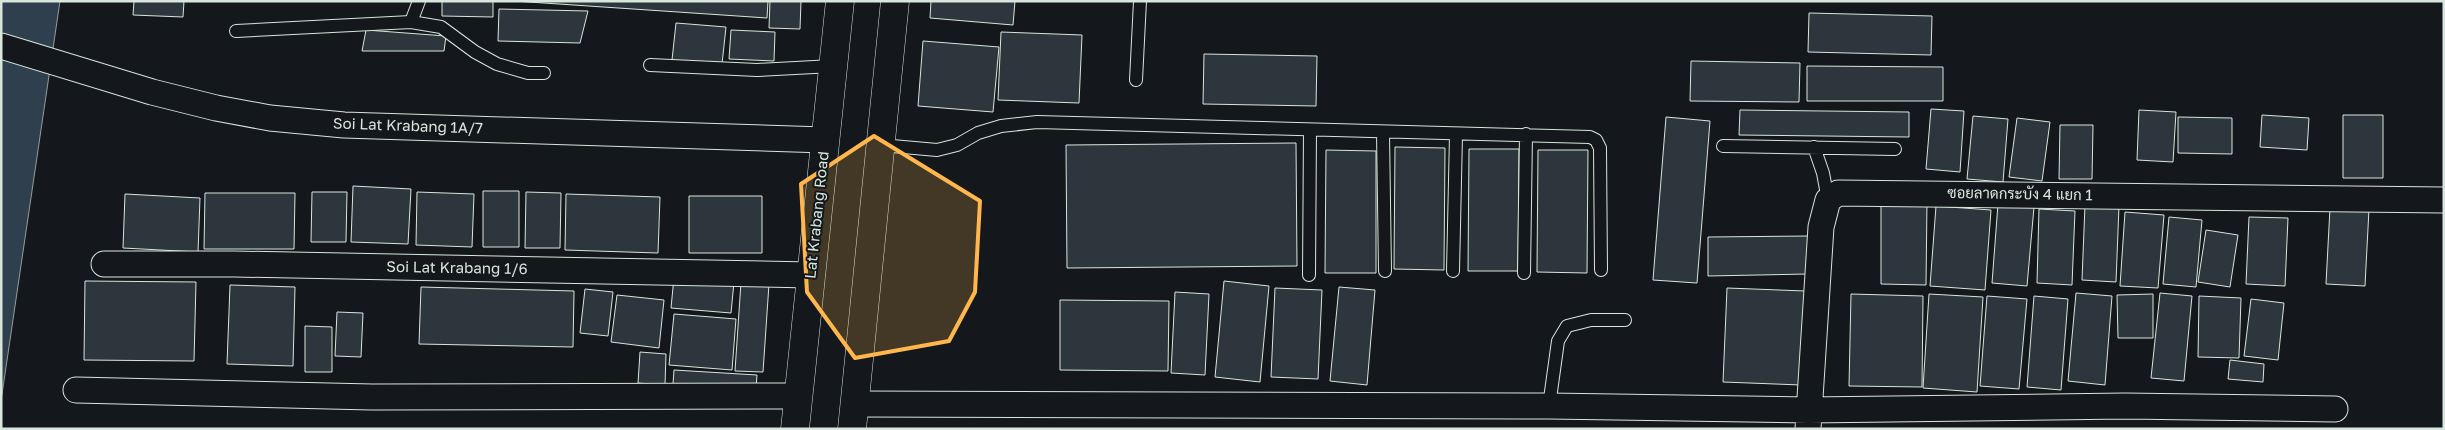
<svg xmlns="http://www.w3.org/2000/svg" width="2445" height="430" font-family="'Golos Text',Sarabun,sans-serif">
<style>
.water{fill:#2f3f4d;stroke:#939e99}
.building{fill:#2c363c;stroke:#d8e6dc}
.lines{fill:none;stroke-linecap:round;stroke-linejoin:round}
.service-casing{stroke:#d8e6dc;stroke-width:14}
.minor-casing{stroke:#d8e6dc;stroke-width:27}
.primary-casing{stroke:#d8e6dc;stroke-width:29}
.service{stroke:#14181c;stroke-width:12}
.minor{stroke:#14181c;stroke-width:25}
.primary{stroke:#14181c;stroke-width:28}
.marked{fill:#ffb74d;fill-opacity:0.2;stroke:#ffb74d;stroke-width:4;stroke-linejoin:round}
.labels{text-anchor:middle;stroke-width:4;stroke-linejoin:round;paint-order:stroke}
.street-label{font-size:15px;fill:#d8e6dc;stroke:#14181c}
</style>
<rect width="100%" height="100%" fill="#14181c"/>
<path class="water" d="M1,1H60L1,401Z"/>
<path class="building" d="M134,1H184L183,17L133,15Z
M442,1H493V17L442,16Z
M514,1H768L767,18Z
M770,1H801L800,29L769,28Z
M931,1H1015L1013,25L930,18Z
M499,9L588,11L580,43L498,41Z
M1809,13L1932,16L1931,55L1808,52Z
M676,23L726,27L722,64L672,60Z
M366,30L446,36L444,51H362Z
M731,30L775,32L774,61L729,59Z
M1001,32L1082,35L1079,103L998,100Z
M923,41L999,47L993,112L918,106Z
M1204,54L1317,56L1316,106L1203,104Z
M1691,61L1800,63L1799,102L1690,101Z
M1807,66L1943,67V101H1807Z
M1931,109L1964,111L1960,172L1926,169Z
M1740,110L1909,112V137L1739,135Z
M2139,110L2176,112L2173,162L2137,160Z
M2262,115L2309,118L2307,150L2260,147Z
M2343,115H2383V178H2343Z
M1973,116L2008,119L2003,182L1967,179Z
M1666,117L1710,121L1697,283L1653,280Z
M2178,117L2232,118V154L2178,153Z
M2017,118L2050,122L2042,181L2009,177Z
M2060,125H2093L2092,179H2059Z
M1296,143L1297,266L1067,268L1066,145Z
M1395,147L1445,148L1444,270L1394,269Z
M1469,149H1519L1518,271H1468Z
M1326,150L1376,151V273H1325Z
M1538,150H1588L1587,273L1537,272Z
M353,186L411,189L408,244L351,242Z
M483,191H519V247H483Z
M312,192H347L346,242H311Z
M417,192L474,194L472,247L416,245Z
M526,192L561,193L560,248H525Z
M205,193H295L294,249H204Z
M125,194L200,198L198,252L123,248Z
M566,194L660,197L658,253L565,250Z
M689,196H762V253H689Z
M1881,201H1927L1926,285L1881,284Z
M1998,204L2034,207L2027,286L1992,283Z
M2085,205L2119,206L2116,282L2082,280Z
M1936,206L1991,210L1985,290L1930,286Z
M2330,208L2369,209L2365,286L2326,284Z
M2039,209L2075,211L2072,285L2037,283Z
M2125,212L2164,215L2158,288L2120,286Z
M2169,217L2202,220L2196,287L2163,284Z
M2249,217L2288,218L2285,286L2246,284Z
M2206,230L2238,235L2230,287L2198,282Z
M1808,236V274L1708,276V237Z
M674,277L734,282L731,313L671,308Z
M85,281L196,282L194,361L84,360Z
M1224,281L1269,286L1260,382L1215,377Z
M741,282L769,284L763,372L735,371Z
M230,285L295,287L293,366L227,364Z
M421,287L574,291L573,347L419,344Z
M1339,287L1375,290L1367,385L1330,381Z
M1275,288L1322,290L1318,379L1271,377Z
M1727,288L1805,291L1801,385L1723,382Z
M585,289L613,292L608,336L580,333Z
M1175,292L1209,294L1205,375L1171,373Z
M2076,293L2112,296L2105,385L2068,381Z
M2160,293L2192,296L2184,381L2151,378Z
M1851,294L1923,296L1922,387L1849,386Z
M1929,294L1983,297L1977,392L1923,388Z
M2153,294V338H2118L2117,295Z
M617,295L664,300L659,348L611,342Z
M1987,296L2027,299L2019,389L1980,386Z
M2034,296L2068,299L2061,390L2027,387Z
M2199,296L2241,298L2239,358L2198,357Z
M2251,299L2284,303L2278,360L2244,356Z
M1060,300L1169,301L1168,371L1060,370Z
M337,312L363,313L361,357L335,356Z
M674,314L736,319L732,370L669,365Z
M305,326L332,327V372H305Z
M640,352L666,354L665,385L638,383Z
M2230,360L2264,364L2263,382L2228,379Z
M674,370L757,375L756,388L673,384Z"/>
<g class="lines">
<g class="service-casing">
<path id="service" d="M411,22L441,27L475,52L497,64L528,73H544
M236,31L411,22L419,1
M650,65L757,70L833,66
M1136,80L1140,1
M1383,133L1385,271
M881,145L937,150L957,145L978,133L1001,126L1037,122L1590,137L1596,140L1600,148L1601,270
M1723,146L1895,149
M1814,147L1823,173L1828,200
M1453,271L1456,135
M1524,273L1526,134
M1309,275L1310,130
M1549,406L1558,341L1567,326L1591,320H1625"/>
</g>
<g class="minor-casing">
<path id="minor" d="M1,46L152,92L216,108L270,118L344,125L825,140
M104,264H235L811,275
M76,390L372,397L798,396
M855,404L1549,406L1809,410L2125,406L2335,409
M1808,429L1821,227L1828,200L1838,193L2444,200"/>
</g>
<g class="primary-casing">
<path id="primary" d="M795,429L840,1
M852,429L895,1"/>
</g>
<use href="#service" class="service"/>
<use href="#minor" class="minor"/>
<use href="#primary" class="primary"/>
</g>
<path class="marked" d="M874,136L980,201L975,292L949,341L855,358L807,292L801,184Z"/>
<g class="labels">
<g class="street-label">
<text transform="translate(408 126) rotate(2)" y="5">Soi Lat Krabang 1A/7</text>
<text transform="translate(2020 194) rotate(1)" y="5">ซอยลาดกระบัง 4 แยก 1</text>
<text transform="translate(817 215) rotate(-84)" y="5">Lat Krabang Road</text>
<text transform="translate(457 268) rotate(1)" y="5">Soi Lat Krabang 1/6</text>
</g>
</g>
<rect width="2445" height="430" fill="none" stroke="#d8e6dc" stroke-width="5"/>
</svg>
